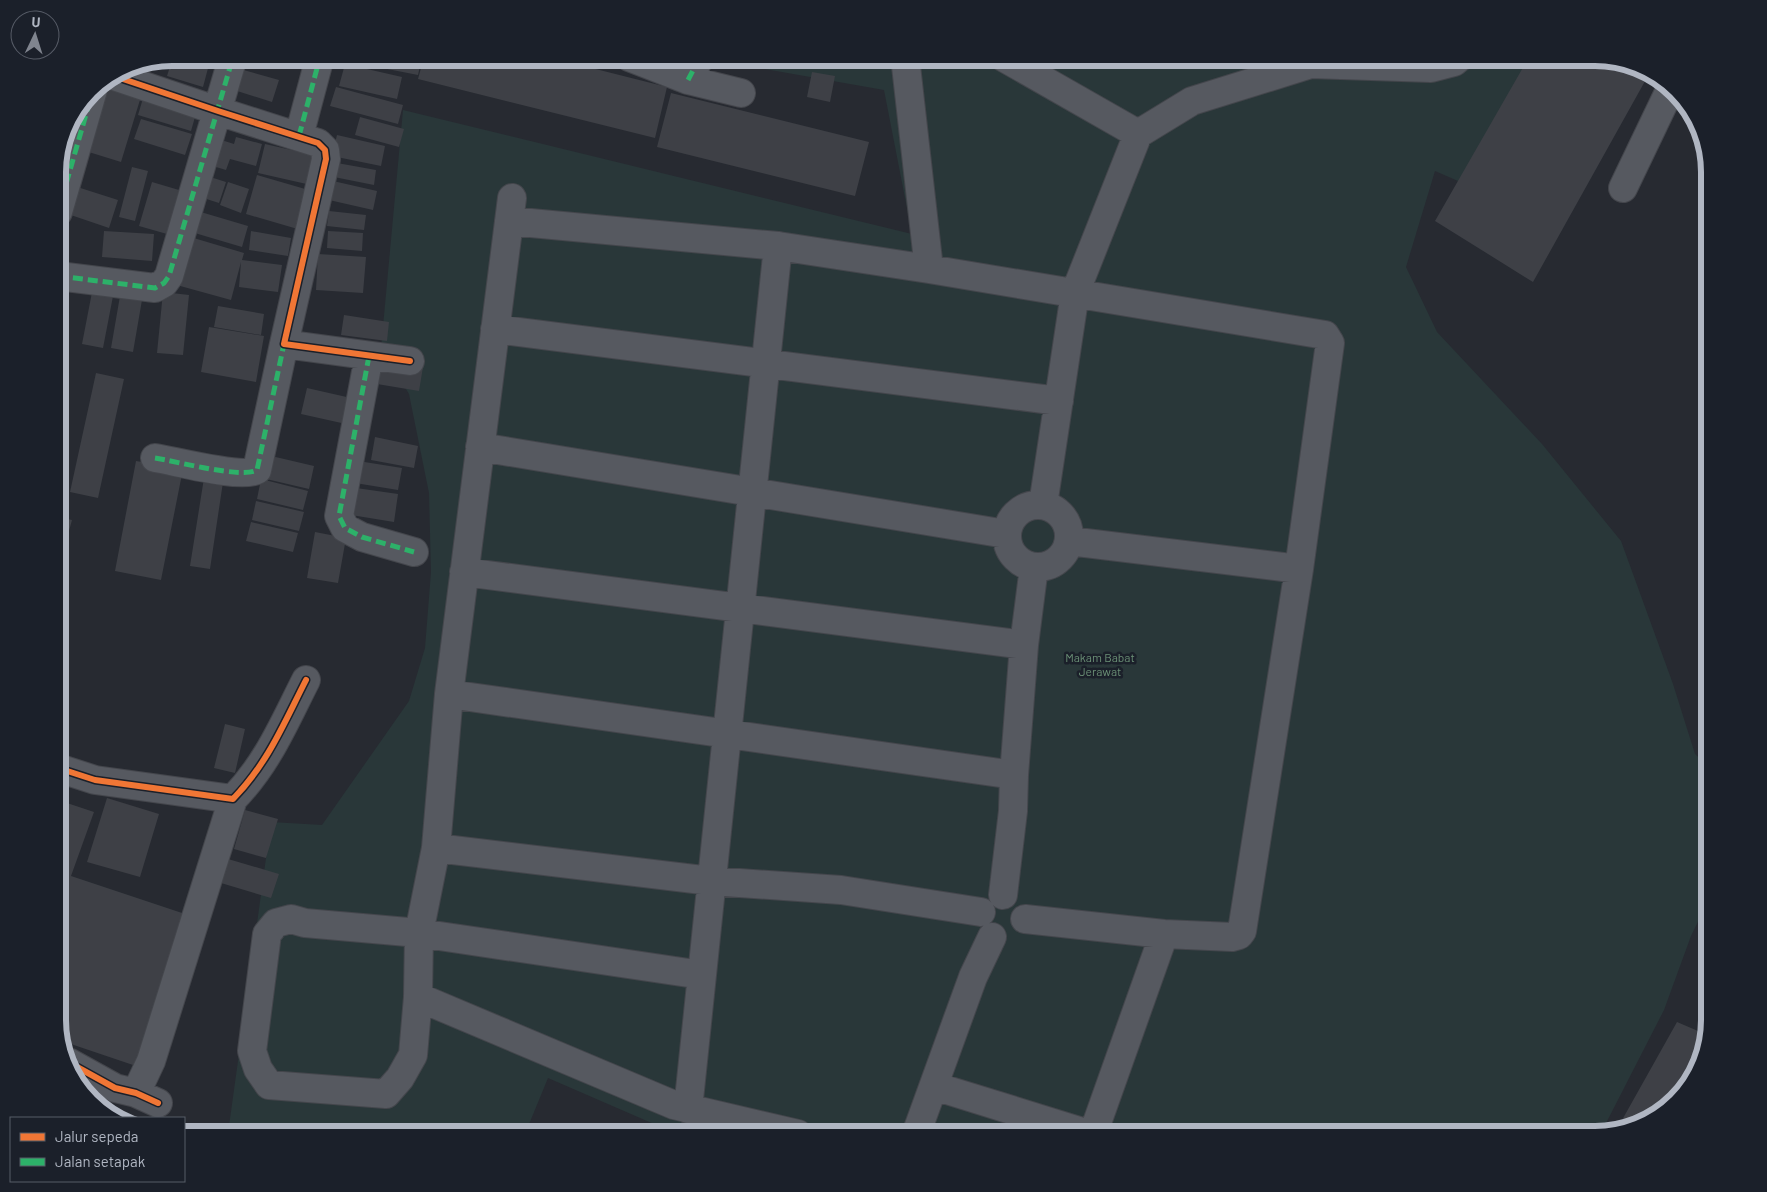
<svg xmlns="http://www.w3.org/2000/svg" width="1767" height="1192" font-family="Barlow,sans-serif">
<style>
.green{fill:#293739}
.building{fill:#3e4046}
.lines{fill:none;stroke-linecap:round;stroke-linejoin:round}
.minor-casing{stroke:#44464c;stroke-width:30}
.minor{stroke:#565960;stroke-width:28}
.quiet{stroke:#2db169;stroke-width:5;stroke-dasharray:10 5;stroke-linecap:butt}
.cycleway-casing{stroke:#1b202a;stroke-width:9}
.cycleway{stroke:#f07635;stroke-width:6}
.labels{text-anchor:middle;stroke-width:5;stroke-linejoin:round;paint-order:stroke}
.park-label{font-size:12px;fill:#6b9076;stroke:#1b202a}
.rim{fill:none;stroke:#b0b6c2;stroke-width:6}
</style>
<rect width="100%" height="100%" fill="#272a31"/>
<path class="green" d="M739,58H1538L1465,184L1435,171L1406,267L1437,332L1542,444L1621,541L1673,684L1695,754L1709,767V899L1691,936L1664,1010L1601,1133L1595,1134H677L548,1078L525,1134H254L229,1126L271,822L322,825L409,701L425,648L431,572L429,493L409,394L381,348L403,110L912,234L884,90L736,64Z"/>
<path class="building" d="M173,57H211L203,87L167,76Z
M244,57H264L260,69L242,63Z
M373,57H422L418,75L372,66Z
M424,57H548L667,87L655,138L418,79Z
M1529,57H1595L1649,74L1533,282L1435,221Z
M345,64L402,77L397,99L339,86Z
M240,69L279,80L272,102L234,90Z
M812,72L835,76L830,102L807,97Z
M108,80L143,90L121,162L79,149Z
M336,87L403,105L398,124L330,106Z
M671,93L869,142L855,196L657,147Z
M144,95L197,110L191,131L138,115Z
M360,117L404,129L399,147L355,135Z
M141,119L192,134L185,155L134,139Z
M337,135L385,146L381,166L332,156Z
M236,137L262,144L256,166L230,159L226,170L206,164L215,138L234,144Z
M265,144L318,156L311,185L258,173Z
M337,163L376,170L374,185L334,177Z
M132,167L148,171L135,221L119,217Z
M204,175L226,182L219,203L197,196Z
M257,175L312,191L301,230L246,214Z
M333,181L377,191L373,210L329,200Z
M152,182L179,190L167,234L139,226Z
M228,182L249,189L241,213L220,205Z
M71,185L118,200L109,228L62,212Z
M194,210L248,226L242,247L188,231Z
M329,211L366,215L364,230L327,226Z
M104,231L154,234L152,261L102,257Z
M251,231L291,238L288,256L249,250Z
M328,231L363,233L362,251L327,248Z
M187,236L244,253L242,260L282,265L278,292L239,287L241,262L231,300L173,284Z
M318,254L366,257L363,293L316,290Z
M93,287L114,291L103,348L82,344Z
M163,292L189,295L183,355L157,353Z
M120,296L142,300L133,352L111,348Z
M218,306L264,314L261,335L214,327Z
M344,315L389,322L387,341L341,335Z
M209,327L264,336L256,382L201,372Z
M381,361L423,367L419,391L377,384Z
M96,373L124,379L98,498L70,492Z
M307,388L351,398L346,424L301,414Z
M375,437L418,446L414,468L371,460Z
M267,455L314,466L309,489L262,478Z
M352,460L402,468L398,490L349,482Z
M136,461L183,469L161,580L115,571Z
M204,478L223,482L210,569L190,566Z
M261,479L308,491L303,510L257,499Z
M349,487L398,494L394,522L345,514Z
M256,501L304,512L299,531L252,520Z
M58,517L72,520L64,549L58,547Z
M251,522L298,533L293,552L246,541Z
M315,532L346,538L338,583L307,578Z
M225,724L245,729L235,773L214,768Z
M107,798L159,814L140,877L87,862Z
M58,800L94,812L71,876L188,915L136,1066L62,1041L58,1027Z
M245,810L278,819L266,858L234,849Z
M218,856L279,874L271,898L211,880Z
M1677,1022L1705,1034L1690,1084L1646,1123L1617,1129Z"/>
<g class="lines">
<g class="minor-casing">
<path id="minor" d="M629,57L688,80L741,93
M905,57L929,269
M1003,57L1138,134
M114,76L218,111L318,143L325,150L326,159L284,344L410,361
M688,80L700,57
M299,136L320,57
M1623,188L1670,90
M512,198L449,694L436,848L419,933L418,997L413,1055L400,1078L386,1094L269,1085L258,1069L252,1051L267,934L276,923L291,919L305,923L419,933L702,975
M58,212L93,90
M509,221L778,246L929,269L1325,335L1330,343L1299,569L1242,931L1239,935L1232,937L1164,934L1025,919
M58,276L155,288L164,283L169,276L233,57
M495,329L1059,401
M369,356L339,516L345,528L362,537L414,552
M480,447L1006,534
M155,458C175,461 242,479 257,470L284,344
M1007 536a31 31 0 1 1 62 0a31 31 0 1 1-62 0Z
M1043,505L1075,293L1138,134L1192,101L1311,64L1431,68L1454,62L1460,57
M1069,541L1299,569
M464,572L1024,645
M449,694L1014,775
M58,768L95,780L233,799C268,763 284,723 306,680
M436,848L711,881L841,890L981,912
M1003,895L1013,811L1014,775L1024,645L1034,567
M418,997L674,1105L798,1134
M68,1062L115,1088L136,1093L158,1103
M934,1086L1089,1134
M136,1093L151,1061L233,799
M688,1109L778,246
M916,1134L973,977L992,937
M1093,1134L1164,934"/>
</g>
<use href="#minor" class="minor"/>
<path class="quiet" d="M688,80L700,57
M299,136L320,57
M58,212L93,90
M58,276L155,288L164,283L169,276L233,57
M369,356L339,516L345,528L362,537L414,552
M155,458C175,461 242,479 257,470L284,344"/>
<g class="cycleway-casing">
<path id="cycleway" d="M114,76L218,111L318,143L325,150L326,159L284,344L410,361
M58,768L95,780L233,799C268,763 284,723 306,680
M68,1062L115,1088L136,1093L158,1103"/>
</g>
<use href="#cycleway" class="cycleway"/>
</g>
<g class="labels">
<g class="park-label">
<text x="1100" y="662">Makam Babat<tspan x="1100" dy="14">Jerawat</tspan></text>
</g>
</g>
<path d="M0 0H1767V1192H0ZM172 66H1595A106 106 0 0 1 1701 172V1020A106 106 0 0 1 1595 1126H172A106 106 0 0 1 66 1020V172A106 106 0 0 1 172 66Z" fill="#1b202a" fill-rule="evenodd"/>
<path class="rim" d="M172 66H1595A106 106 0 0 1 1701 172V1020A106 106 0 0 1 1595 1126H172A106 106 0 0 1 66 1020V172A106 106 0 0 1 172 66Z"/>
<rect x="10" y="1117" width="175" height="65" fill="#1b202a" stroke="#575c67"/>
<rect x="20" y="1133" width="25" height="8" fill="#f07635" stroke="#575c67"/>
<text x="55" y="1142" font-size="15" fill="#b0b6c2">Jalur sepeda</text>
<rect x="20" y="1158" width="25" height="8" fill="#2db169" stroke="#575c67"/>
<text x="55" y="1167" font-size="15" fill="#b0b6c2">Jalan setapak</text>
<g transform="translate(35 35) rotate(4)"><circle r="24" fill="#1b202a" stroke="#575c67"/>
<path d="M0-4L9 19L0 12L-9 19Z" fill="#80858f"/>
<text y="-8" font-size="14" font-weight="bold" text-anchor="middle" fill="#b0b6c2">U</text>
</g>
</svg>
